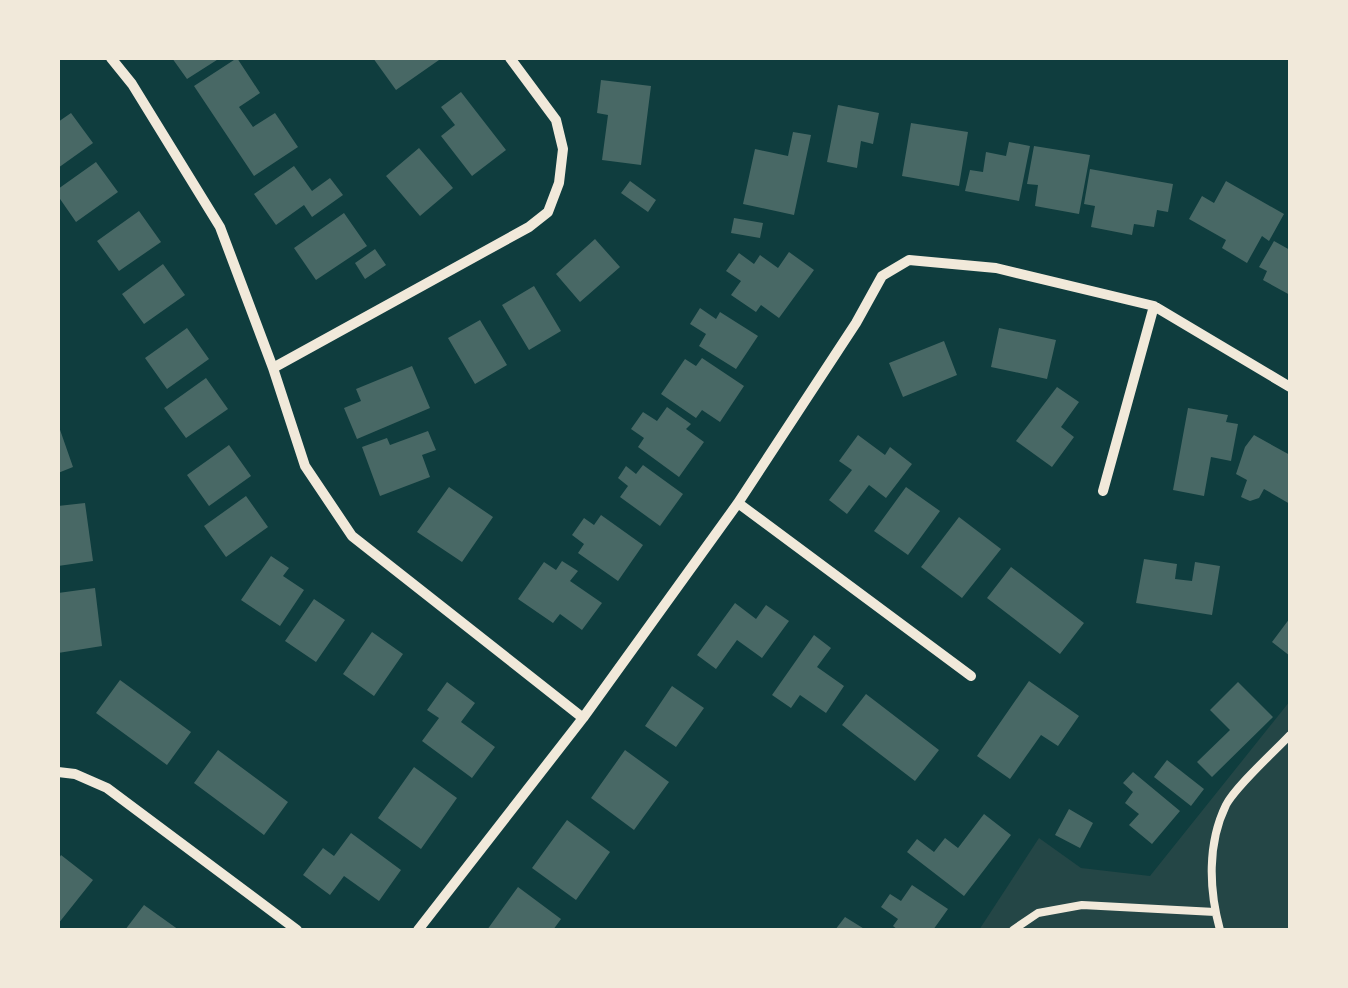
<svg xmlns="http://www.w3.org/2000/svg" width="1348" height="988" font-family="'Noto Serif',serif">
<style>
.green{fill:#244646}
.building{fill:#486865}
.lines{fill:none;stroke-linecap:round;stroke-linejoin:round}
.service{stroke:#f1e9da;stroke-width:8}
.minor{stroke:#f1e9da;stroke-width:10}
</style>
<rect width="100%" height="100%" fill="#0f3d3e"/>
<path class="green" d="M1290,701V930H979L1039,838L1081,868L1150,876Z"/>
<path class="building" d="M172,58H220L187,79Z
M237,58L260,93L239,107L253,127L275,113L298,147L254,176L194,86Z
M373,58H437L439,60L396,90Z
M601,80L651,86L641,165L602,160L608,115L597,113Z
M461,92L506,150L472,176L441,136L455,125L441,107Z
M838,105L879,113L873,144L861,141L857,168L827,162Z
M71,113L93,143L58,168V122Z
M911,123L968,132L959,186L902,176Z
M793,132L811,135L794,215L743,204L755,149L788,156Z
M1009,142L1030,146L1019,201L965,191L970,170L983,172L986,152L1006,156Z
M1034,146L1090,155L1079,214L1035,206L1038,185L1027,184Z
M419,148L453,188L420,216L386,176Z
M96,162L118,192L76,222L58,196V189Z
M294,166L312,191L330,178L343,195L312,217L304,205L276,225L254,194Z
M1090,169L1173,184L1168,212L1157,210L1154,227L1134,224L1132,235L1091,227L1095,206L1084,204Z
M630,181L656,200L648,212L621,193Z
M1226,181L1284,214L1269,241L1262,236L1247,263L1222,248L1226,240L1189,219L1202,196L1214,203Z
M139,211L161,242L119,271L97,241Z
M344,213L367,246L316,280L294,248Z
M734,218L763,223L760,238L731,233Z
M595,239L620,267L580,302L556,274Z
M1274,241L1290,250V295L1263,280L1267,271L1259,267Z
M375,249L386,265L365,279L355,263Z
M789,252L814,270L779,318L761,305L756,312L731,295L741,281L726,271L739,253L754,264L760,255L778,268Z
M163,264L185,295L144,324L122,294Z
M534,286L561,331L529,350L502,305Z
M700,308L716,319L720,312L758,336L736,369L699,346L706,334L690,324Z
M480,320L507,365L475,384L448,338Z
M187,328L209,359L167,389L145,358Z
M999,328L1056,340L1047,379L991,367Z
M944,341L957,375L903,397L889,363Z
M702,358L744,386L720,422L702,410L696,418L661,394L685,359L696,366Z
M412,366L430,408L357,439L344,408L361,401L356,389Z
M206,378L228,409L186,438L164,408Z
M1057,387L1079,402L1061,427L1074,437L1052,467L1016,441Z
M667,407L691,424L686,429L704,442L679,477L638,447L644,438L631,429L643,412L657,421Z
M1188,408L1228,415L1226,422L1238,424L1231,461L1211,457L1204,496L1173,490Z
M58,424L73,467L58,473Z
M428,431L436,450L422,455L430,477L380,496L362,447L387,438L390,445Z
M858,435L885,455L890,447L912,464L886,498L869,485L847,514L829,500L852,470L839,461Z
M1254,435L1290,455V504L1264,489L1259,498L1250,501L1241,497L1247,480L1236,474L1245,447Z
M229,445L251,476L209,506L187,475Z
M643,465L683,494L660,526L620,497L628,486L618,478L626,466L636,474Z
M449,487L493,517L462,562L417,532Z
M906,487L940,511L908,555L874,531Z
M246,496L268,527L226,557L204,526Z
M85,503L93,561L58,566V506Z
M601,515L643,545L618,581L578,553L584,544L572,535L584,518L594,525Z
M959,517L1001,549L962,598L921,567Z
M271,556L289,568L283,576L304,590L280,626L241,600Z
M1144,559L1177,564L1175,579L1192,581L1195,562L1220,566L1212,615L1136,603Z
M562,561L578,571L570,581L602,603L582,630L560,614L553,623L518,599L544,562L556,570Z
M1011,567L1084,623L1060,654L987,598Z
M95,588L102,646L58,653V593Z
M314,599L345,620L316,662L285,641Z
M735,603L756,619L766,605L789,621L762,658L737,640L716,669L697,655Z
M1290,618V656L1272,642Z
M372,632L403,654L374,696L343,674Z
M814,635L831,648L817,667L844,686L826,713L800,695L791,708L772,695Z
M120,680L191,732L167,765L96,713Z
M1029,681L1079,716L1058,746L1041,735L1010,779L977,756Z
M447,682L475,703L461,722L495,747L472,778L422,741L439,718L427,710Z
M1238,682L1273,717L1212,777L1197,762L1230,730L1210,710Z
M672,686L704,708L676,747L645,726Z
M866,694L939,750L915,781L842,725Z
M218,750L288,802L264,835L194,783Z
M625,750L669,782L634,830L591,798Z
M1167,760L1204,789L1191,806L1154,777Z
M414,767L457,798L421,849L378,818Z
M1133,772L1180,811L1152,844L1129,825L1139,814L1125,803L1133,792L1123,783Z
M1069,809L1093,823L1080,848L1055,835Z
M984,814L1011,835L964,896L907,852L917,839L934,852L945,838L958,848Z
M567,820L610,852L576,900L532,868Z
M351,833L401,870L379,901L344,876L330,895L303,875L323,848L334,856Z
M61,855L93,880L58,924V860Z
M912,885L948,909L933,930H898L893,926L898,919L881,907L890,894L901,901Z
M518,887L561,919L553,930H487Z
M144,905L179,930H125Z
M845,917L866,930H835Z"/>
<g class="lines">
<path class="service" d="M1013,930L1038,913L1082,905L1215,912
M1220,930C1209,890 1207,844 1226,805C1236,786 1274,752 1290,735"/>
<path class="minor" d="M111,58L132,84L220,227L273,368L305,466L352,536L583,718
M273,368L529,227L548,212L559,183L563,149L556,120L510,58
M1103,491L1154,306
M738,503L971,676
M58,772L75,774L107,788L297,930
M418,930L583,718L738,503L856,323L882,276L909,260L996,268L1154,306L1290,387"/>
</g>
<rect width="1348" height="988" fill="none" stroke="#f1e9da" stroke-width="120"/>
</svg>
